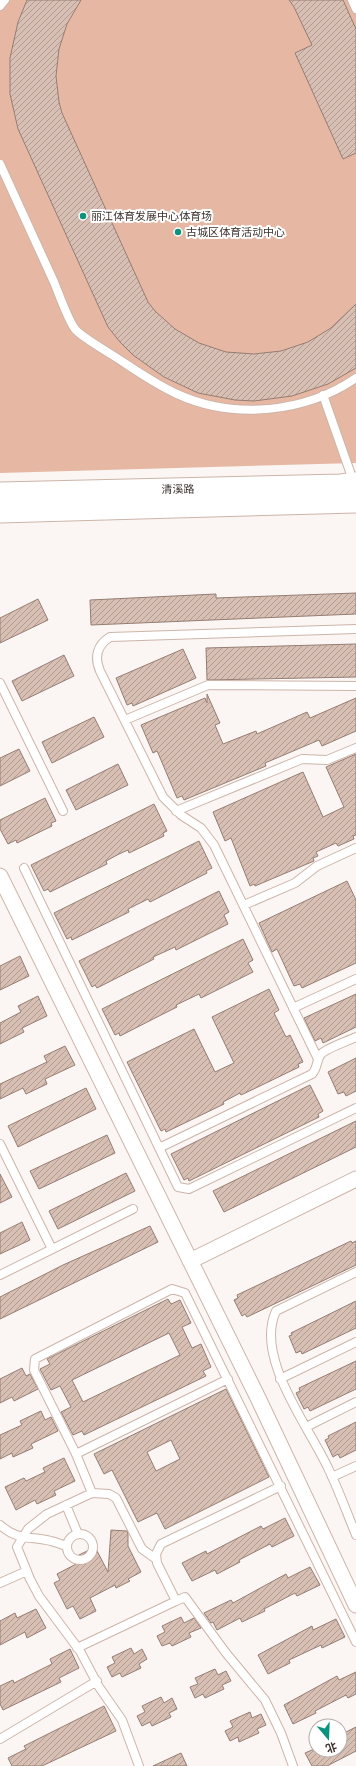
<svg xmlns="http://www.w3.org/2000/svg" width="356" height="1766" font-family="Raleway,'Noto Sans SC',sans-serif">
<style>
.green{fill:#e6b8a3}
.building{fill:url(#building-hatch);stroke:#957d72;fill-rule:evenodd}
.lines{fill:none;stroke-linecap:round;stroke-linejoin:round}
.lane-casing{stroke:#cdb4a8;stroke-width:10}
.street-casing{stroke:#cdb4a8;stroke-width:17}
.secondary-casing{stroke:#cdb4a8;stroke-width:23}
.lane{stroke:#fff;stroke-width:8}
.street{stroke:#fff;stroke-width:15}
.secondary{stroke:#fff;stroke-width:21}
.poi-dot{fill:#0b937d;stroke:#fff;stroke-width:1.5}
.labels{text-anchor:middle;stroke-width:4;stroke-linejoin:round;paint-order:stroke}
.poi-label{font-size:11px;fill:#3c322e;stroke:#fff;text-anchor:start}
.street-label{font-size:11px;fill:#3c322e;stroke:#fff}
</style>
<defs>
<pattern id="building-hatch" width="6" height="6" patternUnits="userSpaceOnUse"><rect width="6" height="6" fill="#d8bfb3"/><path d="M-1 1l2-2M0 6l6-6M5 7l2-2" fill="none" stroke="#b09c92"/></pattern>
</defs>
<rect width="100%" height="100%" fill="#fbf6f4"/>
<path class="green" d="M0,0H356V463L0,473Z"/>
<path class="building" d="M27,0H81L67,24L59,49L56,76L59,102L62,113L148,302L155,311L175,329L199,343L226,352L254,354L281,351L308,342L331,328L356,304V368L328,384L292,396L254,401L235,400L198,393L164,377L133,355L120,342L108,327L18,129L10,94V58L18,22Z
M289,0H343L356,29V153L343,159L295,53L312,45L294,7Z
M356,593V614L91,625L90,600L216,594V598Z
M38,599L48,620L0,643V618Z
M356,644V677L207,680L206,648Z
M183,649L196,678L133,706L132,703L127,705L116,678Z
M64,655L74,676L22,701L12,681Z
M207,694L220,723L215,725L223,744L256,731L257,734L307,712L310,718L356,698V731L322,746L319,740L265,763L266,766L184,800L182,796L177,798L158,753L157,751L153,753L141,725L205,698L207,703Z
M94,717L104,737L52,763L42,742Z
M19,749L30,771L0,786V758Z
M356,754V835L353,836L354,839L338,846L336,843L316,852L318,856L313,858L314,861L255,886L254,884L250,886L231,838L225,841L213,812L303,772L323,817L344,807L326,767Z
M118,764L128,785L76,810L66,790Z
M45,798L56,821L51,823L52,826L17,843L16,840L8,844L0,829V820Z
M154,804L167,831L163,833L164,836L129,853L128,850L119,854L106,861L107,864L50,892L48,889L44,891L31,865Z
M199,841L212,868L206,871L207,873L150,902L148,899L128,909L129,912L72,940L71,937L67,939L54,913Z
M347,881L356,900V963L302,988L300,984L294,986L277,949L272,952L259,923Z
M219,891L229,912L224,915L228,924L176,950L175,947L153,957L154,959L97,988L95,985L92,987L79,961Z
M243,939L253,960L248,963L253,972L201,998L199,994L176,1005L177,1007L161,1015L120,1036L119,1033L115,1035L102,1009Z
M20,956L29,976L0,990V966Z
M269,989L279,1010L274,1013L286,1037L290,1035L303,1062L298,1064L299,1067L264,1084L241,1095L240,1093L223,1102L224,1104L166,1132L165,1129L161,1131L127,1062L194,1029L215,1072L234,1063L212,1017Z
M356,994V1027L323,1043L321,1038L315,1041L304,1018Z
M38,996L47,1016L22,1028L24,1032L0,1044V1023L21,1012L18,1006Z
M65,1046L75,1065L45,1079L47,1084L26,1094L23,1088L0,1099V1084L47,1062L44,1056Z
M356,1058V1091L346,1096L344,1092L338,1094L328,1072Z
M310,1085L323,1111L318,1114L319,1117L189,1181L188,1178L184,1180L171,1154Z
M86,1088L96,1109L18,1147L8,1126Z
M356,1121V1147L224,1212L213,1191Z
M107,1135L115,1153L39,1189L30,1171Z
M126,1173L135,1191L58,1229L49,1211Z
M0,1174L12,1197L0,1203Z
M22,1222L30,1240L0,1254V1233Z
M150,1226L158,1242L0,1319V1297L63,1265Z
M351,1241L352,1243L356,1241V1265L247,1317L245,1314L242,1316L234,1300L238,1298L237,1295Z
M168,1299L171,1304L180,1300L191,1323L182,1327L192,1348L201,1344L211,1367L203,1371L206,1376L84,1435L82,1431L73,1435L61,1412L71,1407L60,1386L51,1390L40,1369L50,1364L47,1359ZM169,1333L180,1355L83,1402L72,1380Z
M356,1301V1328L302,1354L301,1351L296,1353L289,1336L292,1335L291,1333Z
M356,1361V1389L310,1411L308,1407L304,1409L296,1393L300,1391L299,1388Z
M22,1368L26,1376L30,1374L38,1389L14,1401L12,1397L0,1403V1379Z
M226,1389L269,1477L165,1529L157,1513L138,1522L112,1470L104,1474L94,1454ZM171,1440L180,1459L156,1471L147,1452Z
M41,1411L45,1420L51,1417L58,1431L31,1444L33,1448L13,1457L12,1453L0,1459V1435L22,1425L20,1421Z
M356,1422V1450L340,1458L338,1454L333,1457L325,1440L329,1438L328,1436Z
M64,1458L75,1481L54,1491L56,1495L37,1504L35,1500L16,1510L5,1487L24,1478L26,1481L45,1472L43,1468Z
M285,1518L294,1536L272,1547L270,1544L239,1560L240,1562L217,1574L215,1570L192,1581L182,1563L206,1551L207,1554L261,1526L263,1529Z
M111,1530L127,1531L128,1534V1546L141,1572L128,1579L130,1581L116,1588L115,1585L90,1598L96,1611L80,1619L73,1606L67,1609L54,1583L60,1580L57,1574L80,1562L77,1556L95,1547L108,1572Z
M310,1567L320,1585L297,1596L295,1593L264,1609L265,1611L242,1622L240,1618L217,1630L213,1622L211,1623L204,1613L231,1600L233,1603L286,1574L288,1578Z
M36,1609L46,1628L27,1638L25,1632L0,1645V1621L15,1613L17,1618Z
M181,1617L184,1623L194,1618L201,1628L189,1633L191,1637L172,1646L170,1643L162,1646L157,1636L165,1632L162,1626Z
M336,1619L345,1637L322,1648L321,1645L289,1660L290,1663L268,1674L258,1655L312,1626L313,1630Z
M131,1648L134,1654L142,1649L147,1659L139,1664L141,1668L122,1677L120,1673L112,1677L107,1667L115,1663L112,1657Z
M70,1649L79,1668L59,1678L61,1682L3,1710L0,1704V1686L13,1680L14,1683L52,1664L50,1659Z
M215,1669L218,1675L226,1671L231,1681L222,1685L224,1689L205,1698L203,1694L195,1698L190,1687L198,1684L195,1678Z
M356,1672V1694L348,1698L346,1695L315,1711L316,1713L293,1724L284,1705L337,1676L339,1680Z
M161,1697L164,1703L172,1698L177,1709L169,1713L171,1717L152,1726L150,1722L142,1726L137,1716L145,1712L142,1706Z
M104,1706L116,1731L42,1766H12L8,1758L26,1749L24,1746Z
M250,1712L252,1718L261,1714L266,1725L257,1729L259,1733L239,1742L238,1737L230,1741L225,1731L233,1727L230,1721Z
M356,1727V1751L327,1766H312L305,1753L312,1750H340V1735Z
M181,1753L187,1766H153Z"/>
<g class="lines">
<g class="lane-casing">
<path id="lane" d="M352,0L356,9
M0,6L5,0
M0,164C18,203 36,243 54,282C59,294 68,320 75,329C81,337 110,353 120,360C138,372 157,385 177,394C234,420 305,413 356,378
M323,395L354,483
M0,683L63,811
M125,720L208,685L356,686
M176,811L302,759L327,760L356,748
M24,868L178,1187L189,1189L356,1108
M244,905L295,883L317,866L356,848
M293,1008L356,979
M318,1059L214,845L201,828L181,815L163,797L100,671C94,657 97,645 110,637L356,629
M0,1144L52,1249
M159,1148L312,1074C318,1068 316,1060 321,1054C327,1048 348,1041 356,1037
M356,1272L276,1311C254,1358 310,1428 329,1470C339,1491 347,1513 356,1535
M0,1275L133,1209
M280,1379L356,1342
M306,1427L356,1402
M76,1454L228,1379
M332,1477L356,1466
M92,1493L76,1454L34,1370L35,1359L172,1289L185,1293L356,1642
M66,1505L78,1534
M0,1525C18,1541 30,1536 51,1541C56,1542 62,1545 67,1546
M67 1547a13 13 0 1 1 26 0a13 13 0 1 1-26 0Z
M0,1583L27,1571
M176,1601L185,1597L226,1653L265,1700L281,1733L293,1766
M77,1648L176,1601L157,1563L156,1554L161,1544L281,1486
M0,1739L97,1681
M139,1766L122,1720L99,1687L80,1651L39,1596L30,1579L17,1547L28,1529L47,1514L92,1493L109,1494L116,1498L142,1549L156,1559"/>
</g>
<g class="street-casing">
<path id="street" d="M0,876L258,1398L356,1605
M190,1261L356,1179"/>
</g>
<g class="secondary-casing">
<path id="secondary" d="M0,493L341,485L356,483
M0,512L356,502"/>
</g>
<use href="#lane" class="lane"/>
<use href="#street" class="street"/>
<use href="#secondary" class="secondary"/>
</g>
<g class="poi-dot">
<circle cx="83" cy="216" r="4"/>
<circle cx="178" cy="232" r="4"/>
</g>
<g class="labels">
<g class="poi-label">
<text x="91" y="220">丽江体育发展中心体育场</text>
<text x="186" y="236">古城区体育活动中心</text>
</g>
<g class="street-label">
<text transform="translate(178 489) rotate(-1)" y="4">清溪路</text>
</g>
</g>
<g transform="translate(328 1738) rotate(161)"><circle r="19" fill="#ffffff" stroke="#b1adab"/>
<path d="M0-3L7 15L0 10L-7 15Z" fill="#0b937d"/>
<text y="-6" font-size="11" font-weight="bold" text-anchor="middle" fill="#3c322e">北</text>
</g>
</svg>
